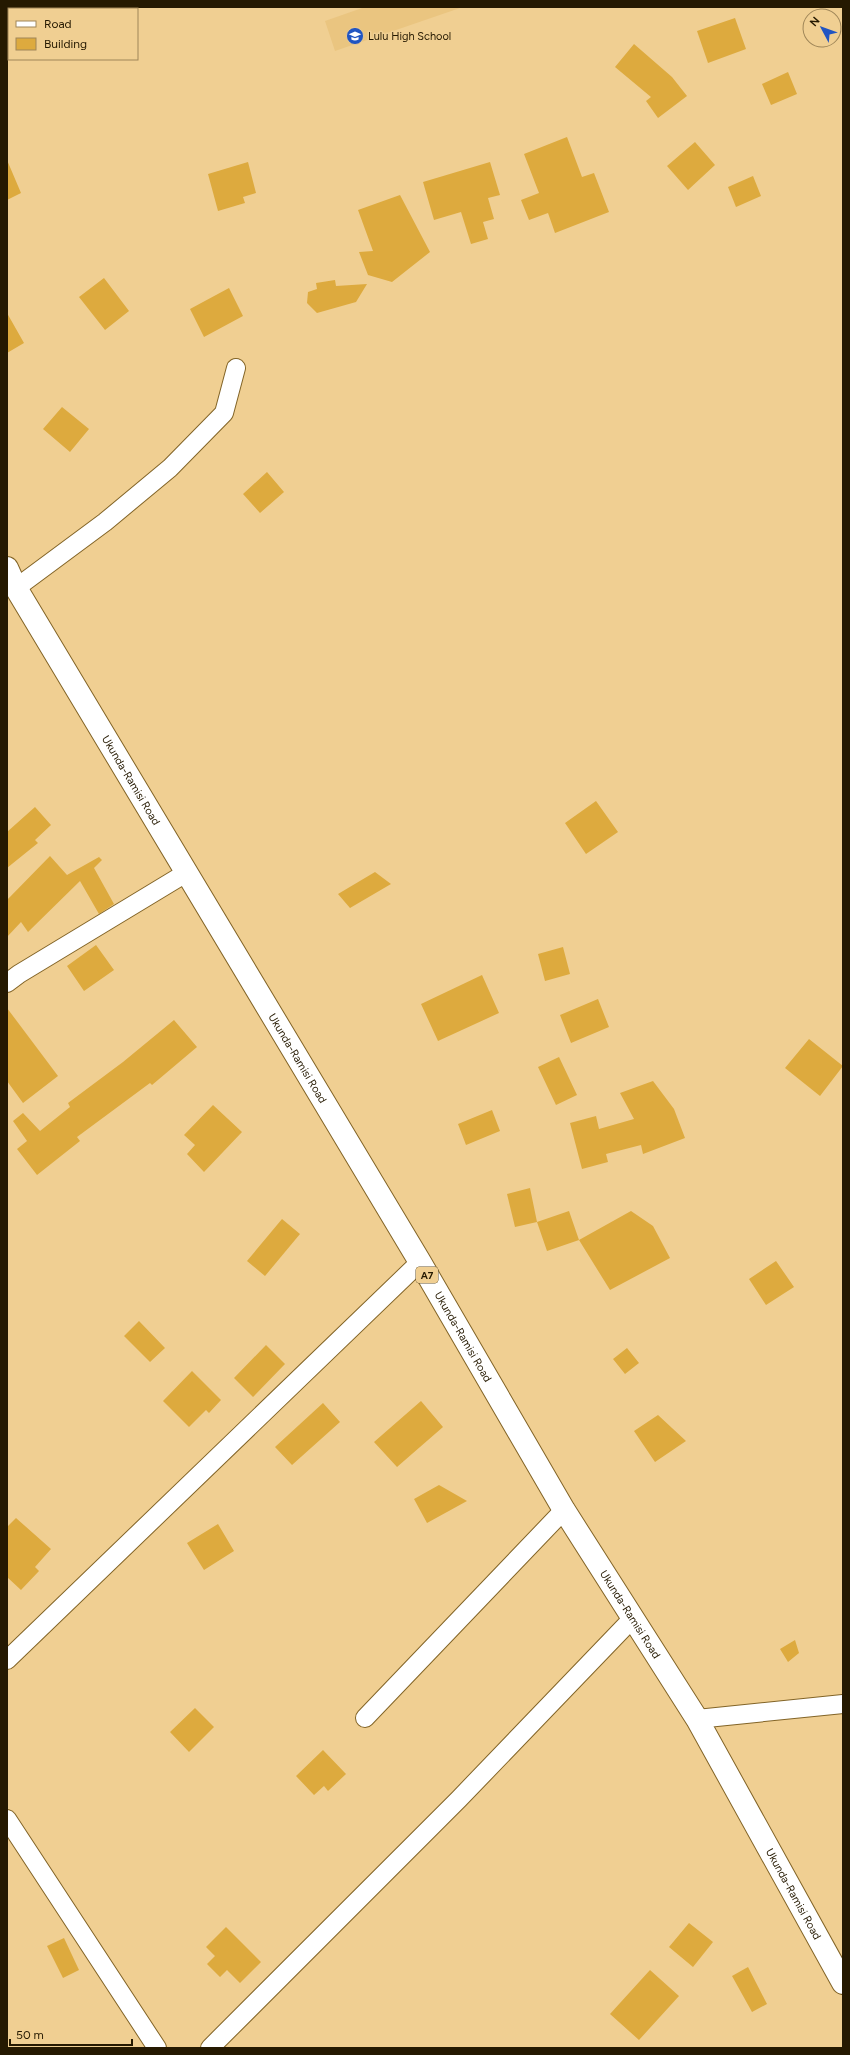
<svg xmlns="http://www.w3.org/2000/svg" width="850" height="2055" font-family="Figtree,sans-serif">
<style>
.built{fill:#eac580}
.building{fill:#ddaa3e}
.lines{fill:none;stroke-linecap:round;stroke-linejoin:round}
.minor-casing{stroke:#826427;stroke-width:20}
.highway-casing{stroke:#826427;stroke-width:24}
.minor{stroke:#fff;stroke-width:18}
.highway{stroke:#fff;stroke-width:22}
.labels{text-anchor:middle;stroke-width:3;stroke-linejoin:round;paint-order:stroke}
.shield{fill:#f0cf92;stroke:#62502c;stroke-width:1}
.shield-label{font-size:10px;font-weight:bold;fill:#251901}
.poi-label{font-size:11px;fill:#251901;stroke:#f0cf92;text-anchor:start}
.street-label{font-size:11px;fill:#251901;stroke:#f0cf92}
</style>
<rect width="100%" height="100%" fill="#f0cf92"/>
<path class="built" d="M365,7H463L335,51L325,21Z"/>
<path class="building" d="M735,18L746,49L708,63L697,31Z
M634,44L672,77L687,96L658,118L646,101L651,97L615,67Z
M788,72L797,94L771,105L762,84Z
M567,137L582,177L594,173L609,212L555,233L548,213L529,220L521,200L539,193L524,154Z
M695,142L715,165L688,190L667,166Z
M7,160L21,193L7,200Z
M248,162L256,193L243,197L245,203L218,211L208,174Z
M490,162L500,195L488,198L494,219L483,222L488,239L471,244L461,212L434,220L423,182Z
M753,176L761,196L736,207L728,187Z
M400,195L430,252L392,282L368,275L359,252L373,251L358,210Z
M104,278L129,311L105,330L79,297Z
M335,280L336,286L367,284L356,302L317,313L307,303L308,292L317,289L316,283Z
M229,288L243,316L204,337L190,309Z
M7,313L24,343L7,353Z
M62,407L89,429L70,452L43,429Z
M267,472L284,492L260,513L243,494Z
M596,801L618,832L586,854L565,823Z
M35,807L51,825L35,840L38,843L7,868V832Z
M50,856L67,875L99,857L102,860L94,868L114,904L99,914L80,881L28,932L21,922L7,937V900Z
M375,872L391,884L350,908L338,894Z
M96,945L114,970L84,991L67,966Z
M563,947L570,974L545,981L538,954Z
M482,975L499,1013L438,1041L421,1004Z
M598,999L609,1027L571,1043L560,1015Z
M7,1008L58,1076L23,1103L7,1081Z
M174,1020L197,1047L152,1085L150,1083L77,1137L80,1141L37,1175L17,1149L27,1141L13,1121L23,1113L40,1131L70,1107L68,1103L123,1062Z
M809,1039L843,1066L820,1096L785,1068Z
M559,1057L577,1095L556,1105L538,1067Z
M653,1081L674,1109L685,1138L643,1154L641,1145L606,1154L608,1162L582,1169L570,1123L596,1116L599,1129L634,1119L620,1093Z
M213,1105L242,1132L204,1172L187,1154L195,1145L184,1135Z
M492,1110L500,1131L466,1145L458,1124Z
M530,1188L537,1222L515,1227L507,1194Z
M569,1211L579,1240L547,1251L537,1222Z
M631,1211L653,1226L670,1258L610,1290L579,1240Z
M282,1219L300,1234L265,1276L247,1261Z
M776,1261L794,1287L766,1305L749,1279Z
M139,1321L165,1348L150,1362L124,1336Z
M266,1345L285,1364L253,1397L234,1378Z
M627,1348L639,1363L625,1374L613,1359Z
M192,1371L221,1400L209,1413L206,1410L189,1427L163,1401Z
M421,1401L443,1427L397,1467L374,1442Z
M323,1403L340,1422L292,1465L275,1447Z
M658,1415L686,1441L655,1462L634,1431Z
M439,1485L467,1501L427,1523L414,1499Z
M16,1518L51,1549L35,1567L39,1571L21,1590L7,1577V1527Z
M218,1524L234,1551L204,1570L187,1543Z
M795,1640L799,1653L788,1662L780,1649Z
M195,1708L214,1727L189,1752L170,1732Z
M323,1750L346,1774L328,1791L324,1786L314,1795L296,1776Z
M689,1923L713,1942L693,1967L669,1947Z
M226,1927L261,1962L240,1983L227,1970L220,1977L207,1964L215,1956L206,1947Z
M64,1938L79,1970L63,1978L47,1946Z
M748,1967L767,2004L752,2012L732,1976Z
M650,1970L679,1996L639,2040L610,2014Z"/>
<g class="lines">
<g class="minor-casing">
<path id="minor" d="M112,9L118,7
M7,42L9,41
M16,588L105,522L170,468L224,413L236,368
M7,983L19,974L186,873
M7,1660L420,1262
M365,1718L564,1510
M697,1719L843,1704
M7,1819L157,2048
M210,2048L459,1799L632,1619"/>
</g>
<g class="highway-casing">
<g id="highway">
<path id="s1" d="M7,568L16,588L420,1262L564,1510L697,1719L843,1983"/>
</g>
</g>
<use href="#minor" class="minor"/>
<use href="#highway" class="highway"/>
</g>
<defs>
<g id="school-disc" transform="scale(0.9)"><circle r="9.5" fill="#2155c2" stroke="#f0cf92"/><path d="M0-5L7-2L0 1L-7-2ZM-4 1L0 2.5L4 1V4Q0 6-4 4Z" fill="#fff"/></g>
</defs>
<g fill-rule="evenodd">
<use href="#school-disc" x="355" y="36"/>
</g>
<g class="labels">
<rect class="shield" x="416" y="1267" width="22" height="16" rx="3"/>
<g class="shield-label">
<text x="427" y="1279">A7</text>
</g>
<g class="poi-label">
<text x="368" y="40">Lulu High School</text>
</g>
<g class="street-label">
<text dy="4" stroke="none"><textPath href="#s1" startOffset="246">Ukunda-Ramisi Road</textPath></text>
<text dy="4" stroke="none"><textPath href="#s1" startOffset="570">Ukunda-Ramisi Road</textPath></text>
<text dy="4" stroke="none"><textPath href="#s1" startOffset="894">Ukunda-Ramisi Road</textPath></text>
<text dy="4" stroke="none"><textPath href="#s1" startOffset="1218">Ukunda-Ramisi Road</textPath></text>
<text dy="4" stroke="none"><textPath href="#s1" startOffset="1542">Ukunda-Ramisi Road</textPath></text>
</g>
</g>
<rect width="850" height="2055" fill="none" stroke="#251901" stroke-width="16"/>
<rect x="8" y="8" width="130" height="52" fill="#f0cf92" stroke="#9f8658"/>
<rect x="16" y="21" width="20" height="6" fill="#ffffff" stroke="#9f8658"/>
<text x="44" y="28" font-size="12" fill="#251901">Road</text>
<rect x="16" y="38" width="20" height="12" fill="#ddaa3e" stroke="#9f8658"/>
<text x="44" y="48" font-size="12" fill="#251901">Building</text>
<g transform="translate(822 28) rotate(311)"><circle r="19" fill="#f0cf92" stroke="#9f8658"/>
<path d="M0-3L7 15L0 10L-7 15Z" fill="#2155c2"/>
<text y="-6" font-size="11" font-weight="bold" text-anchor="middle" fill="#251901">N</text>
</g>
<path d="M10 2039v6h122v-6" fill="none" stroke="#251901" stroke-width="2"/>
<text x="16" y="2039" font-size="12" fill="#251901" stroke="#f0cf92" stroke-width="3" paint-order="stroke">50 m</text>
</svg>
